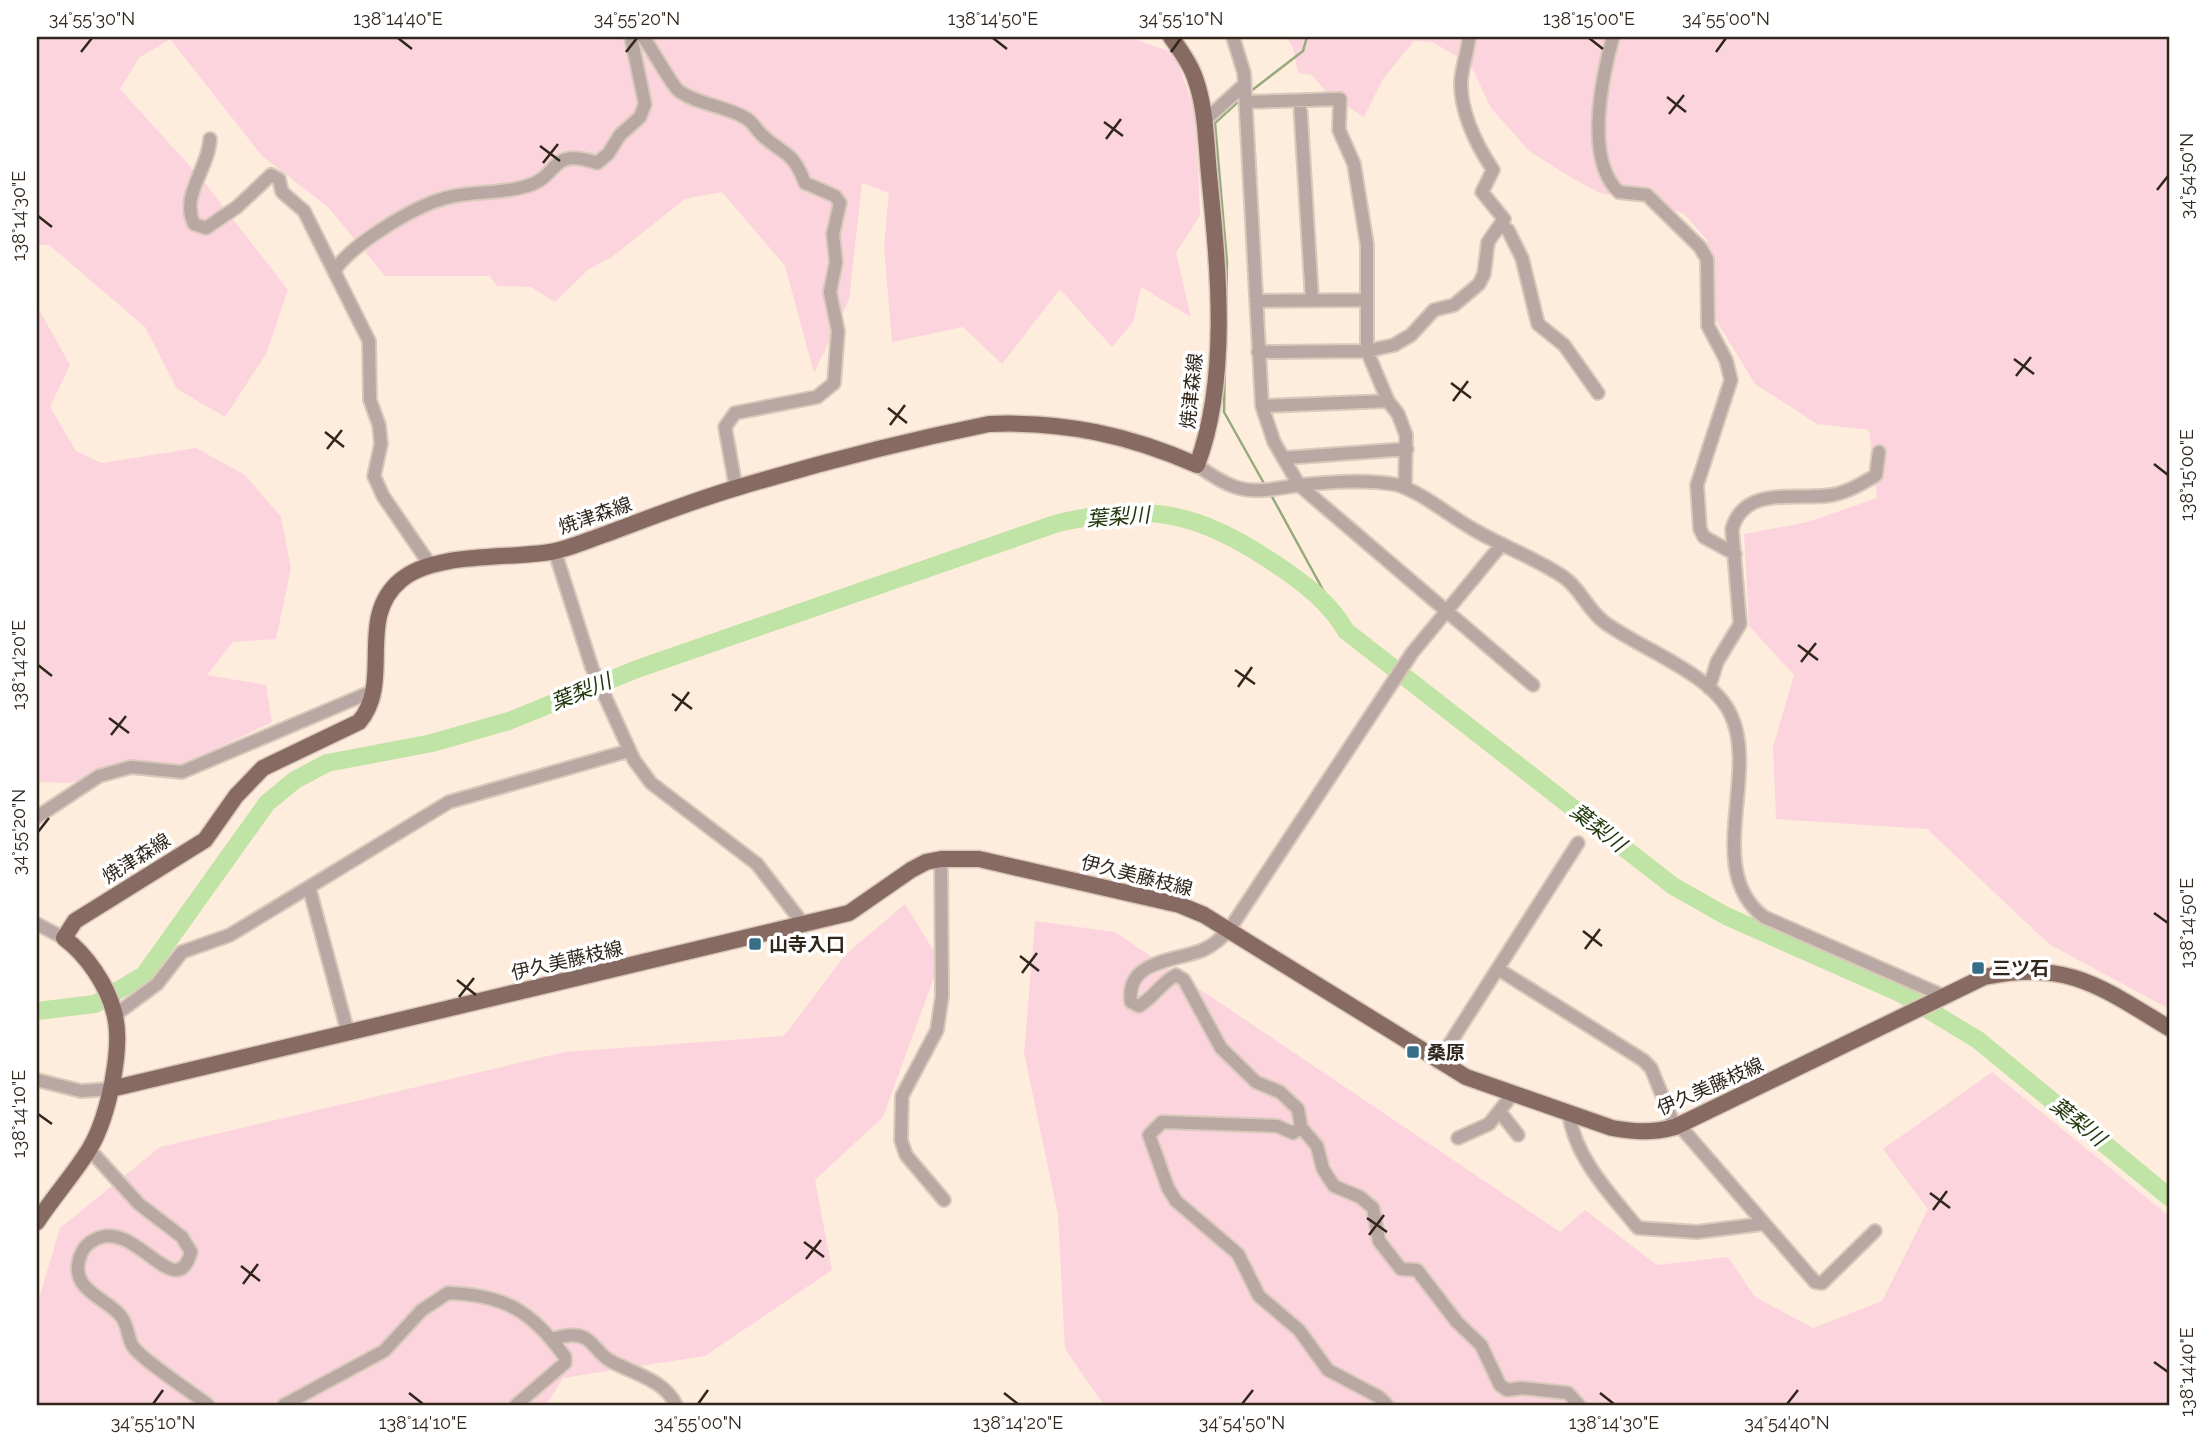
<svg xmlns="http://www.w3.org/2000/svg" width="2206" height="1442" font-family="Raleway,'Noto Sans JP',sans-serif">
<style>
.green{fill:#fcd4de}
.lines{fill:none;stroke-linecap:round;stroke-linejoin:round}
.stream{stroke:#95aa7d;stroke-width:2.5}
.river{stroke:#c0e3a6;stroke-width:18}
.minor-casing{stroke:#d9c9ba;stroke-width:16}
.major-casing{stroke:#d9c9ba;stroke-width:19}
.minor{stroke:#b8a7a2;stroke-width:12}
.major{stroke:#876a62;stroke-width:16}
.ticks{fill:none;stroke:#30261c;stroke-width:2.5}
.poi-dot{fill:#366e88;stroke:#fff;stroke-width:2.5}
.labels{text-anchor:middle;stroke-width:7;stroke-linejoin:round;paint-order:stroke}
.street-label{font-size:19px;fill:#30261c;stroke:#fff}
.poi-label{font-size:19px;font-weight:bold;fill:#30261c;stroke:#fff;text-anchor:start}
.water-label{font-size:21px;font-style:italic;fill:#20360b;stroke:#fff}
.neatline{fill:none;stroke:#30261c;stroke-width:2.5}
.ticks-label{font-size:18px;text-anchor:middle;fill:#30261c}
</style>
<rect width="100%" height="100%" fill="#feeddd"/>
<path class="green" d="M37,37H1129L1174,53L1196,113L1200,215L1176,253L1191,317L1141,287L1133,322L1112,347L1060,289L1002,364L963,327L892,342L884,246L889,193L862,183L849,300L814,373L785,266L722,192L685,199L612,257L589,269L555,302L531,287L497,286L490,276H385L328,207L262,156L170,39L139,58L120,89L205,183L288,290L266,354L225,417L177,389L145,327L49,245H37Z
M1286,37H2169V1009L2049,944L1927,829L1776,819L1773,747L1794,675L1749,626L1744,534L1808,522L1877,498L1869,430L1817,424L1755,384L1713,315L1707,240L1684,214L1647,200L1600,193L1572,178L1529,151L1491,108L1470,64L1432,42L1414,41L1383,79L1364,117L1328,94L1312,75L1298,73L1293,48Z
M37,306L70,365L50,407L76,451L102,463L196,448L245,475L281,517L291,568L276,639L233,642L207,675L266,685L272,722L179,767L93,776L69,783L37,782Z
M905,904L940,961L883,1117L815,1180L832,1270L705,1356L563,1378L546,1405H37V1305L60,1228L160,1147L565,1052L784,1036L846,954Z
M1035,921L1115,932L1560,1232L1585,1210L1657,1265L1728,1257L1755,1297L1813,1328L1882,1301L1928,1209L1883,1149L1992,1072L2169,1216V1405H1104L1065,1349L1058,1215L1024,1053Z"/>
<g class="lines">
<path class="stream" d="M1251,91L1303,51L1307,37
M1240,100L1215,123L1227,262L1224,412L1266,487
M1270,493L1334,610"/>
<path class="river" d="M37,1011L95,1004L144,975L267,803L295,780L327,763L432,743L509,721L637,669L1058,523C1151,502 1198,512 1277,565C1304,583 1330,603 1346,631L1673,886L1726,916L1902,994L1978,1040L2169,1197"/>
<g class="minor-casing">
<path id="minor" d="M643,37C652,48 671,85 679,91C697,104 724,106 744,117C753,121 756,130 763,136C786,157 792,150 805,183L835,196L840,203L833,234L836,262L830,292L838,331L834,383L817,397L735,413L725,427L736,488
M1233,37L1244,73L1262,406L1274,442L1299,485L1533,685
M1613,37C1602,77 1584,160 1619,192L1647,195L1700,247L1707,259L1708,326L1726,360L1731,380L1697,485L1700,529L1704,537L1735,554
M1246,102L1340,99L1339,130L1354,164L1367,245V351L1388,401L1398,414L1406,435L1405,487
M1300,102L1312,299
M1204,121L1244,85
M210,139C209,168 180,195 194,224L206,228L237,207L271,175L279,179L282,192L304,211L369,341L370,400L379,425L381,444L374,476L383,496L431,566
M1500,225L1508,230L1522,258L1538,324L1564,345L1598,393
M335,270C352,244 412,208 442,199C470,190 499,195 527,186C561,176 548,147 597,163L608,154L620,135L640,117L645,104L631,37
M1256,301L1366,300
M1258,352L1367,351L1394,345L1411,335L1434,310L1454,305L1479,284L1484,274L1488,242L1504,219L1482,192L1493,170C1476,144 1460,112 1461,81C1462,66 1468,52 1469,37
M1262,406L1388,401
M1284,458L1407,449
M1197,465C1209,474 1221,482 1235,487C1257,494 1278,488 1300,485C1331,482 1368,479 1398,485C1424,494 1447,514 1471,528C1501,546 1536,558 1565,578C1581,590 1588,610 1604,622C1640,649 1712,673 1731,715C1759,775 1703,871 1764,917L1946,997
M1502,544L1412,653L1229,930C1221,938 1214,945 1203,950C1176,961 1125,960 1131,1002L1139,1006C1154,997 1161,983 1176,975L1184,980L1221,1048L1256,1082L1280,1092L1298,1109L1301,1127L1317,1146L1323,1169L1334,1186L1360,1197L1373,1208L1379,1241L1401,1269L1417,1270L1457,1322L1481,1345L1500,1385L1507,1390L1522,1388L1568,1393L1579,1405
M555,552L592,668L634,760L651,783L757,864L804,925
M1709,688L1717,662L1740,624L1732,529C1745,484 1797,501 1832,495C1848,492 1862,484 1876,475L1879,452
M37,817L99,776L131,767L182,772L366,694L374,696
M941,859L942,996L937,1030L902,1096L901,1140L906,1155L944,1200
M309,887L348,1033
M37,924L64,938
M1498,969L1643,1060L1651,1068L1675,1127
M115,1015L157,984L182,952L230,935L449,802L628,751
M1438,1062L1578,843
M37,1080L81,1091L111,1089
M1500,1112L1518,1135
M1569,1114C1575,1158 1611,1195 1638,1228L1697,1232L1762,1224
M1679,1125L1815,1282L1822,1283L1875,1231
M1301,1127L1293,1133L1277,1126L1162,1122L1149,1135L1168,1188L1176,1201L1238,1254L1259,1296L1299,1330L1328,1370L1379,1397L1387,1405
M1458,1138L1489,1124L1512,1095
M89,1149L139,1204L182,1237L191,1252C176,1306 136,1219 96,1239C89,1242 84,1247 81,1254C67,1289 103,1296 120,1315C128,1324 127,1335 132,1345C140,1359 193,1393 208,1405
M552,1339C563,1336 574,1333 585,1338C594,1343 600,1355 609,1360C631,1373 664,1379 676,1405
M284,1405L384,1351L422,1310L448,1293C505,1295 532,1311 565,1357V1363L516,1405"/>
</g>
<g class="major-casing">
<path id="major" d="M111,1089L849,913L911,870L926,862L941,859H979L1180,905L1204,915L1466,1077L1612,1128C1634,1132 1653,1133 1675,1127L1984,977C2067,959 2101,987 2169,1028
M37,1222C53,1197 75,1173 90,1148C108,1117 124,1047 114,1012C107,985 87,955 64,938L75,921L205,840L236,796L263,768L359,722C394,681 355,618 401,580C434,552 508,559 550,552C569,549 588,540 606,534C649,518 692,501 736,488C819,463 905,441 989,424C1064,421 1129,435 1197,465C1230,377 1218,266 1209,174C1206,143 1206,108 1195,78C1190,63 1180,50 1171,37"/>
</g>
<use href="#minor" class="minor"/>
<use href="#major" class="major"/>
</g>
<path class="ticks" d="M398,38L412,49M993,38L1007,49M1589,38L1603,49M81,52L92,38M626,52L637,38M1171,52L1181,38M1716,52L1726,38M1667,97L1686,112M1669,114L1684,95M1104,122L1123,136M1106,139L1121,119M540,146L560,161M543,163L558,144M2157,190L2168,176M38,216L52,227M2014,359L2034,374M2016,376L2031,357M1451,383L1471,398M1453,401L1468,381M888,408L907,423M890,425L905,405M325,432L344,447M327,449L342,430M2154,464L2168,475M1798,645L1818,660M1801,662L1816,643M38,665L52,676M1235,670L1255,684M1238,687L1252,667M672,694L692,709M675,711L689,692M109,718L129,733M111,735L126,716M38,832L49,818M2154,913L2168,923M1583,931L1602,946M1585,949L1600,929M1020,956L1039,971M1022,973L1037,953M457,980L476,995M459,997L474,978M38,1114L52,1124M1930,1193L1950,1208M1933,1210L1947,1191M1367,1218L1387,1232M1369,1235L1384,1215M804,1242L824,1257M806,1259L821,1240M241,1266L260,1281M243,1284L258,1264M2154,1362L2168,1372M409,1393L423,1404M1004,1393L1018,1404M1600,1393L1614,1404M153,1404L163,1390M698,1404L708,1390M1242,1404L1253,1390M1787,1404L1798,1390"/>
<g class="poi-dot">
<rect x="748" y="937" width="14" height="14" rx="3.5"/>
<rect x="1971" y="961" width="14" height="14" rx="3.5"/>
<rect x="1406" y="1045" width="14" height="14" rx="3.5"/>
</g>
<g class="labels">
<g class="street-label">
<text transform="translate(1191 391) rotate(-84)" y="7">焼津森線</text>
<text transform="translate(595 515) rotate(-19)" y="7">焼津森線</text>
<text transform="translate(136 858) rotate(-32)" y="7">焼津森線</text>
<text transform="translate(1137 875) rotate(14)" y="7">伊久美藤枝線</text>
<text transform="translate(567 960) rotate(-13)" y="7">伊久美藤枝線</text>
<text transform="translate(1710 1086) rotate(-24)" y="7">伊久美藤枝線</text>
</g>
<g class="poi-label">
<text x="769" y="951">山寺入口</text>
<text x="1992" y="975">三ツ石</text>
<text x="1427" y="1059">桑原</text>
</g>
<g class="water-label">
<text transform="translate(1118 517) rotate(-4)" y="7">葉梨川</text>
<text transform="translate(581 692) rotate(-22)" y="7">葉梨川</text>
<text transform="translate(1598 828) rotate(38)" y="7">葉梨川</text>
<text transform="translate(2078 1122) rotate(39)" y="7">葉梨川</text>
</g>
</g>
<rect width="2206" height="1442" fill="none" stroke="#ffffff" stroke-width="77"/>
<rect x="38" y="38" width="2130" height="1366" class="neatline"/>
<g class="ticks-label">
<text x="92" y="25">34°55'30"N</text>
<text x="398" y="25">138°14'40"E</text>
<text x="637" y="25">34°55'20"N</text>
<text x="993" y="25">138°14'50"E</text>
<text x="1181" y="25">34°55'10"N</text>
<text x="1589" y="25">138°15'00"E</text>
<text x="1726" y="25">34°55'00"N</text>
<text transform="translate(2187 176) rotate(-90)" y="6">34°54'50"N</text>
<text transform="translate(19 216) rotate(-90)" y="6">138°14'30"E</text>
<text transform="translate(2187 475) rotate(-90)" y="6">138°15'00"E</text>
<text transform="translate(19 665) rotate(-90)" y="6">138°14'20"E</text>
<text transform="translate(19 832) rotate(-90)" y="6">34°55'20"N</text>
<text transform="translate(2187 923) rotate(-90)" y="6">138°14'50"E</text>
<text transform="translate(19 1114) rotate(-90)" y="6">138°14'10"E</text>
<text transform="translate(2187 1372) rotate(-90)" y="6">138°14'40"E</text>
<text x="153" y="1429">34°55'10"N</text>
<text x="423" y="1429">138°14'10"E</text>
<text x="698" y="1429">34°55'00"N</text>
<text x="1018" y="1429">138°14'20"E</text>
<text x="1242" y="1429">34°54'50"N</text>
<text x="1614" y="1429">138°14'30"E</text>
<text x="1787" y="1429">34°54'40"N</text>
</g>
</svg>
